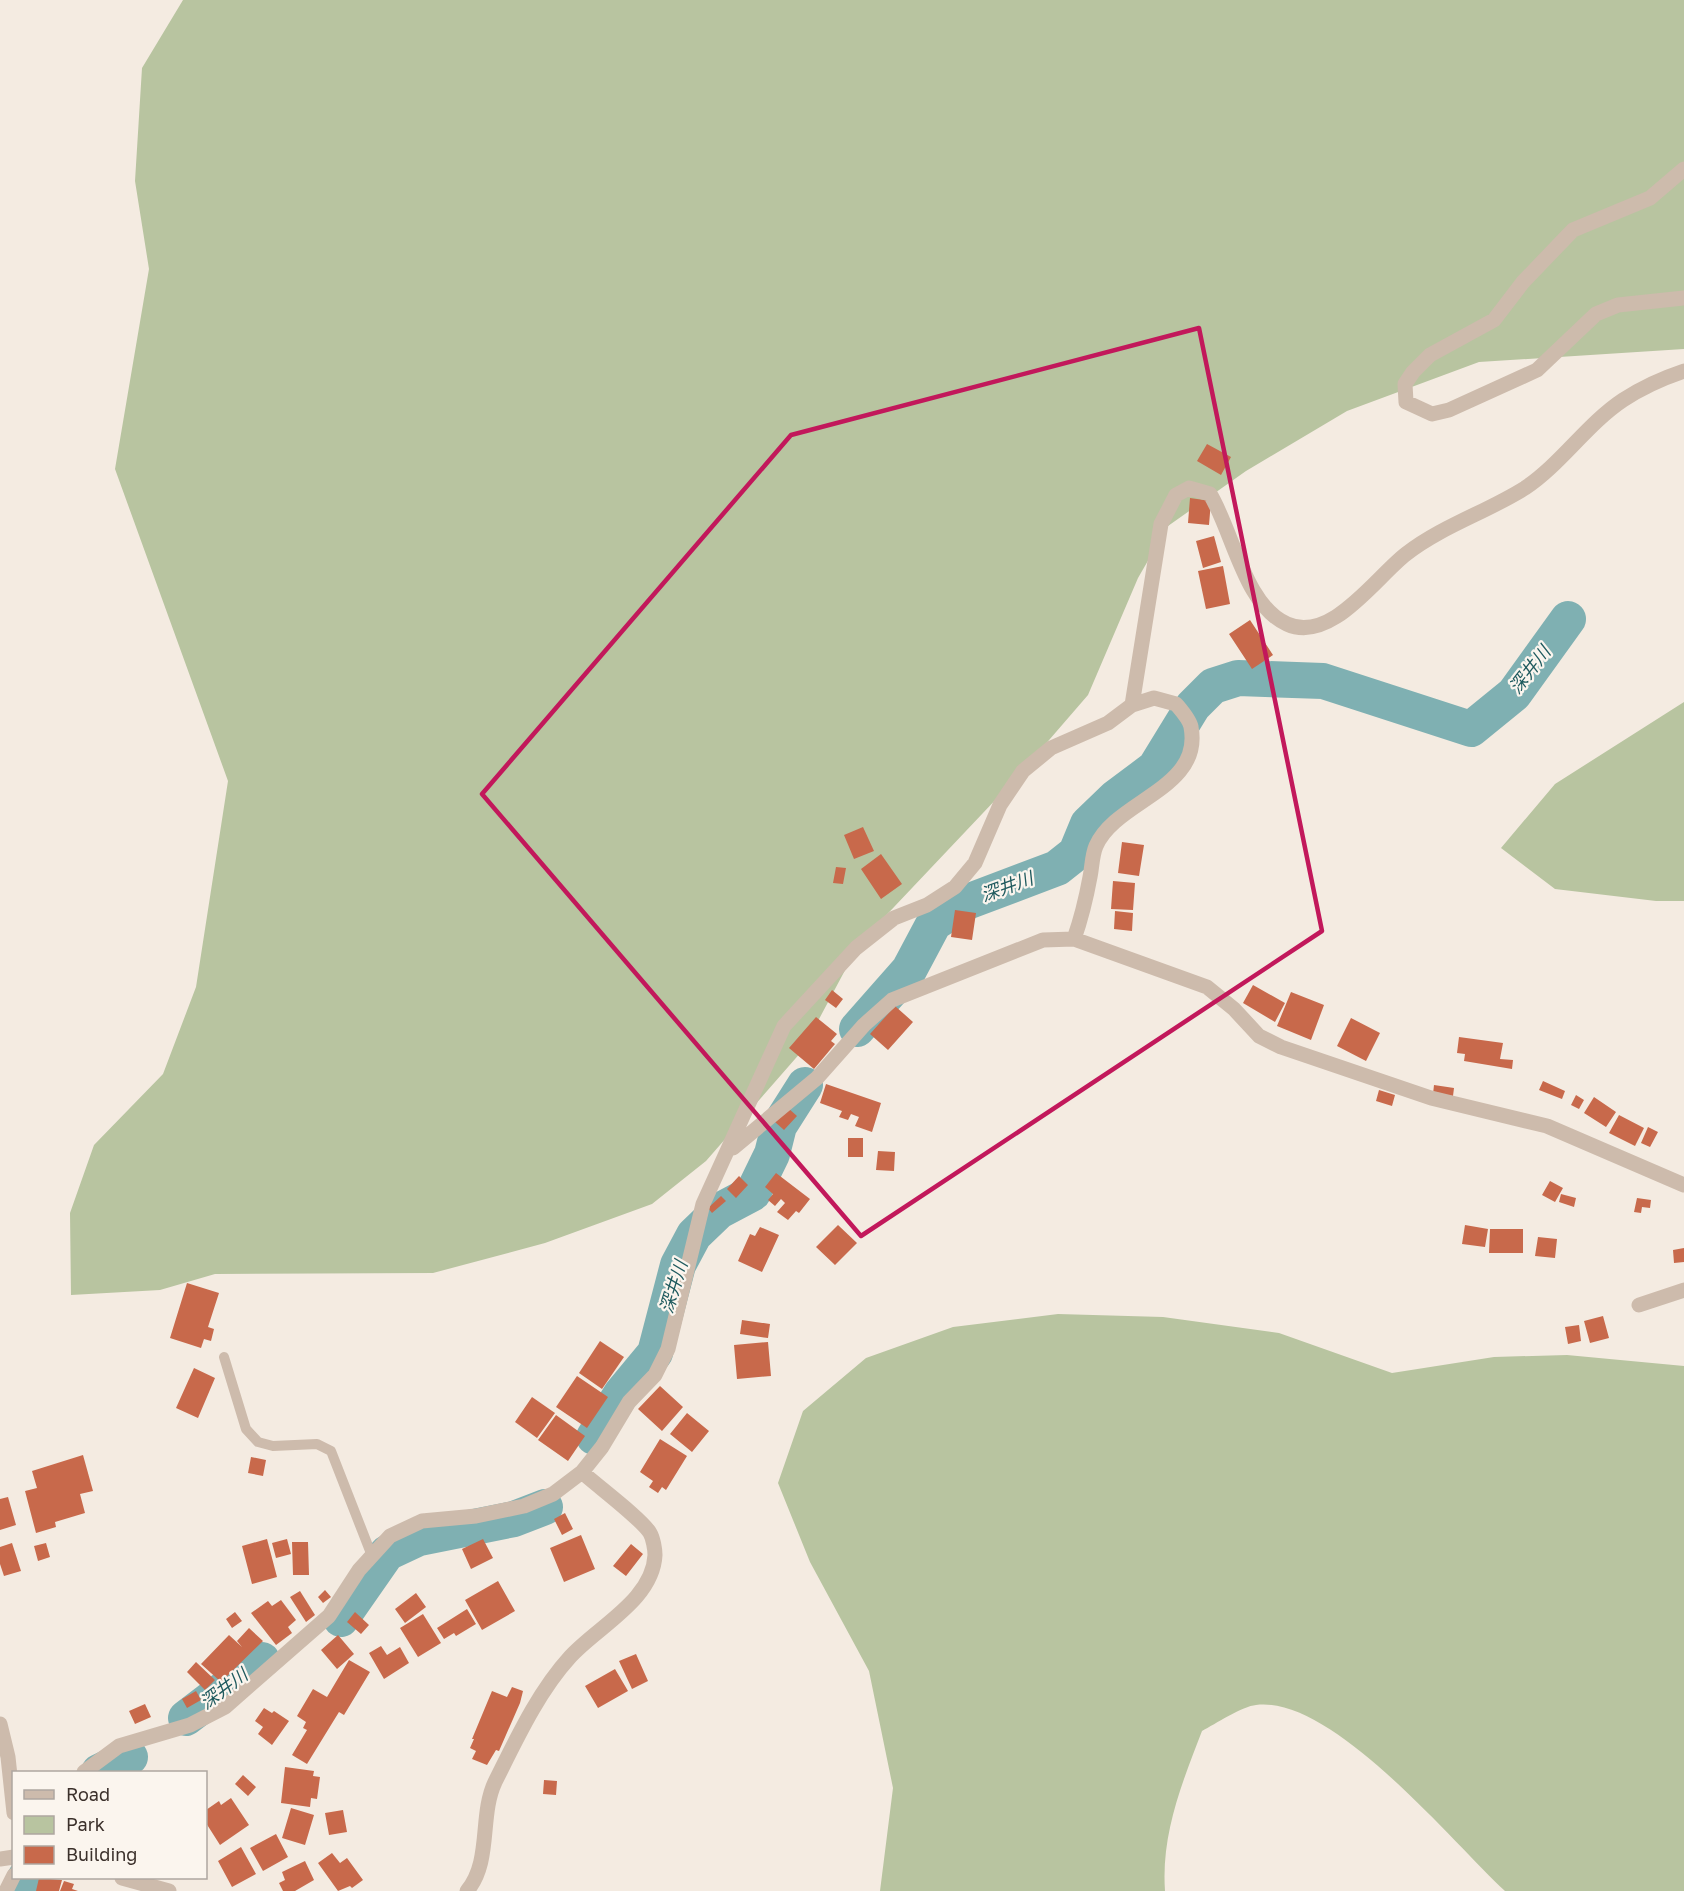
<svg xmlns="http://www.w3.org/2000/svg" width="1684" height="1891" font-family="'Golos Text','Noto Sans JP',sans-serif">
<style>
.green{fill:#b8c4a0}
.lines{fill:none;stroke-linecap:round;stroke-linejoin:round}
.river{stroke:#7fb0b2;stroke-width:36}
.building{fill:#c8694b}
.service{stroke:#cdbbac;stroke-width:10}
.minor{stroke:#cdbbac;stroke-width:15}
.tertiary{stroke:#cdbbac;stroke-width:15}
.marked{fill:none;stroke:#c2185b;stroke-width:4.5;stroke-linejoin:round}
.labels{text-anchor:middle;stroke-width:4.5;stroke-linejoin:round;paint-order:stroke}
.water-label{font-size:18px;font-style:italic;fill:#1f5a5e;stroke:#fbf5ee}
</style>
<rect width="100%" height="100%" fill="#f4ebe1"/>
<path class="green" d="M183,0H1684V349L1479,362L1347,411L1246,471L1168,526L1138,578L1088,695L1018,776L859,944L802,1051L706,1161L652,1204L545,1243L433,1273L215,1274L160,1290L71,1295L70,1213L94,1145L163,1074L196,987L228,781L115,469L149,269L135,181L142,68Z
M1684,702V901H1656L1555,889L1501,848L1555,784Z
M1058,1314L1163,1317L1279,1333L1392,1373L1494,1357L1567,1355L1684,1366V1891H1505C1452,1842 1332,1695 1256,1705C1243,1706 1215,1724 1202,1731C1182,1783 1161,1834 1165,1891H880L893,1788L869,1671L810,1562L778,1483L803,1411L866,1358L953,1327Z"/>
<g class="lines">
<path class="river" d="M857,1029L909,970L934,923L967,902L1057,868L1076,853L1088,824L1115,798L1155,768L1193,706L1213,686L1238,678L1323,681L1471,729L1514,694L1568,619
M594,1437L621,1394L655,1353L678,1265L694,1235L719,1211L753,1193L772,1154L779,1126L805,1085
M341,1619L387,1553L419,1538L514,1519L545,1507
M186,1718L262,1660
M99,1772L130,1757
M19,1891L25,1878"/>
</g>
<path class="building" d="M1207,444L1231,457L1221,475L1197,461Z
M1190,498L1211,501L1209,525L1188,523Z
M1214,536L1221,562L1203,568L1196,541Z
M1223,566L1230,604L1206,609L1198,571Z
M1250,620L1273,655L1252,669L1229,634Z
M863,827L874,851L854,859L844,835Z
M1122,842L1144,845L1139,876L1118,873Z
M881,854L902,884L881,899L861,869Z
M836,867L846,868L843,884L833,883Z
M1113,881L1135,883L1133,910L1111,909Z
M955,910L976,913L972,940L951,937Z
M1115,911L1133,913L1132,931L1114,929Z
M1253,985L1285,1003L1275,1022L1243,1003Z
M832,990L843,999L836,1008L825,1000Z
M1291,992L1324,1005L1311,1040L1277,1026Z
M895,1006L913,1022L888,1050L870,1034Z
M816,1017L837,1034L831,1041L835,1044L814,1069L789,1048Z
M1351,1018L1380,1033L1366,1061L1337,1046Z
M1459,1037L1503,1043L1500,1059L1513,1060L1512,1069L1464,1061L1465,1054L1457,1053Z
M1543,1081L1565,1091L1562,1099L1539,1090Z
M826,1084L881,1103L872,1132L855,1126L859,1117L851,1114L848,1120L839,1117L842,1111L820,1103Z
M1434,1085L1454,1088L1453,1096L1433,1094Z
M1379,1090L1395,1095L1392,1106L1376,1101Z
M1576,1095L1584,1100L1579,1109L1571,1105Z
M1594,1097L1616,1112L1606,1127L1584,1113Z
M788,1108L797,1116L784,1130L775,1122Z
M1619,1115L1644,1128L1635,1146L1609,1133Z
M1648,1127L1658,1132L1650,1147L1641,1143Z
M848,1138H863V1157H848Z
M878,1151L895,1152L894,1171L876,1170Z
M776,1173L810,1199L799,1213L796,1211L788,1220L777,1212L785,1203L781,1199L775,1206L768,1200L773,1194L765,1187Z
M739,1176L748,1185L736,1198L727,1189Z
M1550,1181L1563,1188L1555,1202L1542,1195Z
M1561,1194L1576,1198L1574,1207L1559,1202Z
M721,1196L726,1201L712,1213L708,1208Z
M1637,1198L1651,1200L1650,1208L1642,1207L1641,1213L1634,1212Z
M838,1225L857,1243L835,1265L816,1247Z
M1465,1225L1488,1229L1485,1247L1462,1244Z
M760,1227L779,1235L762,1272L738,1261L750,1234L755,1236Z
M1490,1229H1523V1253H1489Z
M1538,1237L1557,1239L1555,1258L1535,1256Z
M1684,1248V1262L1674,1263L1673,1250Z
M187,1283L219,1293L208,1327L214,1329L211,1341L204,1339L201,1348L170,1338Z
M1603,1316L1609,1338L1590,1343L1584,1321Z
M742,1320L770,1324L768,1338L740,1334Z
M1579,1325L1581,1341L1568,1344L1565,1327Z
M600,1341L624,1357L602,1389L579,1373Z
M768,1342L771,1376L737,1379L734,1345Z
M194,1368L215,1378L198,1418L176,1408Z
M577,1376L608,1397L587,1428L556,1407Z
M660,1386L683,1407L662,1431L638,1409Z
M532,1397L555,1413L537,1438L515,1422Z
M687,1413L709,1431L692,1452L670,1434Z
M556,1415L585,1436L568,1461L538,1440Z
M660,1439L687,1456L666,1490L662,1487L658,1493L649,1487L653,1481L640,1472Z
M83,1455L93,1491L80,1494L85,1513L55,1522L56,1527L36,1533L25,1491L37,1488L32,1471Z
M251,1457L266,1460L263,1476L248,1473Z
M8,1497L16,1525L0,1530V1499Z
M565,1513L573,1529L562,1535L554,1519Z
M581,1535L595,1569L564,1582L550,1548Z
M267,1539L277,1577L252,1584L242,1546Z
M287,1539L291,1554L276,1558L272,1543Z
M483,1539L493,1558L471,1569L462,1549Z
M292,1542H308L309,1575H293Z
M12,1543L21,1571L4,1576L0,1564V1547Z
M46,1543L50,1557L38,1561L34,1546Z
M631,1544L643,1554L626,1576L613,1566Z
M498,1581L515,1611L482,1630L465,1600Z
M325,1590L331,1597L323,1603L318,1597Z
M300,1591L315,1615L306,1622L290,1597Z
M416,1593L426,1607L405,1623L395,1609Z
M281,1600L296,1620L288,1627L292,1633L276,1645L251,1613L268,1601L272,1606Z
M467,1609L476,1624L456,1636L454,1633L444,1639L437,1628Z
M235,1612L242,1621L232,1628L226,1619Z
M355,1612L369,1625L361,1634L347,1622Z
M423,1614L441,1643L418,1657L400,1628Z
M249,1628L263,1641L221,1682L201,1664L229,1635L242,1647L237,1641Z
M338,1635L354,1654L337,1669L321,1650Z
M381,1646L387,1655L400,1647L409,1663L384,1679L369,1653Z
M636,1654L648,1681L632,1689L619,1661Z
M349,1660L370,1672L344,1715L339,1712L307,1764L292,1755L307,1730L303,1728L306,1722L297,1716L313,1689L327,1697Z
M196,1662L215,1680L205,1690L187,1672Z
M615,1669L628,1691L598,1708L585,1686Z
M512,1687L523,1691L520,1703L499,1751L496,1750L487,1765L472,1759L476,1751L470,1748L474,1739H472L492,1691L507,1697Z
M196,1691L201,1700L187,1708L182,1699Z
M145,1704L151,1717L135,1724L129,1711Z
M264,1708L272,1713L274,1711L289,1721L272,1745L258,1734L263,1727L255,1721Z
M285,1767L314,1771L313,1776L320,1777L317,1799L311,1798L310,1807L281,1803Z
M243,1775L256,1787L248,1796L235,1784Z
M544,1780L557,1781L556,1795L543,1794Z
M231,1798L249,1825L220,1845L206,1823V1810L219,1801L221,1805Z
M291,1808L314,1815L305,1845L282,1838Z
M343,1810L347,1832L329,1835L325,1813Z
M276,1834L288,1857L263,1871L250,1848Z
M241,1847L256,1874L232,1887L218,1861Z
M332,1853L340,1863L347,1858L363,1880L352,1888L350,1886L338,1891L318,1863Z
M305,1861L314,1880L295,1891H283L279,1883L285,1880L282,1872Z
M39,1878L62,1880L59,1891H36Z
M64,1881L74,1884L72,1889L78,1891H60Z"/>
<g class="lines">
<path class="service" d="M224,1357L246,1429L258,1442L273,1446L317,1444L331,1451L372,1556"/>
<path class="minor" d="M1684,169L1650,198L1573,230L1523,282L1494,320L1430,355L1413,372L1405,384L1406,402L1432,414L1449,410L1537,370L1596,314L1618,305L1684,298
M1132,705L1161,524L1176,495L1189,488L1210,494C1233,532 1245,606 1287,624C1331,644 1376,577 1406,554C1442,526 1487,512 1525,488C1561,464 1587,424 1623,400C1641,388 1663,378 1684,371
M733,1148L817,1078L864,1025L892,1000L1043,940L1074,939
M1639,1305L1684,1290
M0,1724L8,1757L14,1813
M84,1772L119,1746L190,1725L225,1707L329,1616L359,1570L390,1536L422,1521L476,1516L524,1506L553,1494L582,1472L602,1447L629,1402L655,1375L668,1349L703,1204L784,1026L856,948L894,918L927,905L955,887L975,863L1000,805L1023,771L1051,748L1108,723L1132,705L1154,698L1176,704C1181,710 1190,720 1191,727C1203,789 1116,800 1096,846C1092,855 1092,868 1090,877C1086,899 1081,919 1074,939L1207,987L1234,1009L1259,1036L1281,1047L1431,1098L1547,1126L1684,1185
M6,1891L14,1875
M467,1891C492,1861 479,1816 495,1782C516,1740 538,1692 570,1657C597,1627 653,1600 655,1555C655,1549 653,1538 650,1533C642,1519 596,1485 582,1472"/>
<path class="tertiary" d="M0,1859L14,1857
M122,1878L169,1891"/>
</g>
<path class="marked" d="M1199,328L1322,931L861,1236L482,794L791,435Z"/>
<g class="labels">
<g class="water-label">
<text transform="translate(1530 670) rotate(-52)" y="6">深井川</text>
<text transform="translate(1007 887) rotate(-20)" y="6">深井川</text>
<text transform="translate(674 1287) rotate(-73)" y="6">深井川</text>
<text transform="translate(224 1689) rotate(-37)" y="6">深井川</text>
</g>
</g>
<rect x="12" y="1771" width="195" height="108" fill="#fbf5ee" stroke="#aea6a0" stroke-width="1.5"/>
<rect x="24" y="1790" width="30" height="9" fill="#cdbbac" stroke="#aea6a0" stroke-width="1.5"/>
<text x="66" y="1801" font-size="18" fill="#3b302b">Road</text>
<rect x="24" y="1816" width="30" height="18" fill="#b8c4a0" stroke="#aea6a0" stroke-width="1.5"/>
<text x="66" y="1831" font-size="18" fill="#3b302b">Park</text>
<rect x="24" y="1846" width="30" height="18" fill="#c8694b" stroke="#aea6a0" stroke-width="1.5"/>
<text x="66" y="1861" font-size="18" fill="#3b302b">Building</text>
</svg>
